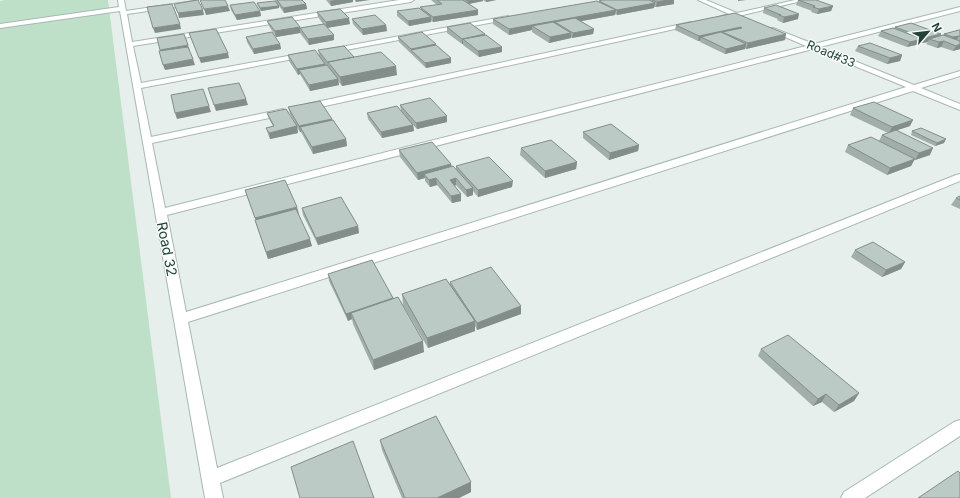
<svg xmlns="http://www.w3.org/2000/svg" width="960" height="498" font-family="Inter,sans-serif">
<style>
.green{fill:#bfe0c8}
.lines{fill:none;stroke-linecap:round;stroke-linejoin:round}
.minor-casing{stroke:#a8b8b2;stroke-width:2}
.minor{fill:#fff;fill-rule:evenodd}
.wall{fill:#a1aea9}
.shaded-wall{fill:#838d89}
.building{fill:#bbcac4;stroke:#838d89}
.labels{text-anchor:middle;stroke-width:3;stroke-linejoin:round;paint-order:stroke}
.far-street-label{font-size:12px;fill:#24423a;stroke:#f7fbf9}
.street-label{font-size:14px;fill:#24423a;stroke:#f7fbf9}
</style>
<rect width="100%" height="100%" fill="#e6efeb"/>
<path class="green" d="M5,0H108L171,498H0V1Z"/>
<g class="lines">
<g class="minor-casing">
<path id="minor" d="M118,0H124L126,11L200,0H216L213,2L127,14L132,42L399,0H414L411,2L133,46L141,83L304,53L308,55L304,57L141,88L151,137L283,109L287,112L283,115L152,143L165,208L806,46L769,30V28H773L814,44L960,7V11L820,47L914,85L960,71V76L921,88L960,104V110L913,91L188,322L217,468L956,175L960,174V181L220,483L223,498H205L120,11L0,28V24L119,7ZM813,49L906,87L186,312L167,215Z
M698,0H706L737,13L795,0H806L721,20L719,19V17L729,14Z
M508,16L511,18L510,19L330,53L326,51L330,49Z
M691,22L694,24L693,25L307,110L303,107L307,104Z
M960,420V436L865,498H841L844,492L954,422Z"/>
</g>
<use href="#minor" class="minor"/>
</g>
<path class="wall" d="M275,0H302L306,4L307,9L284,13L279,6V8L261,11L258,6L257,3L275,1Z
M326,0H353V2L331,6Z
M431,0H496L486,2L483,0V1L469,4L478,10V15L433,22L431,21V22L409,26L397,16V11L421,9L420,7L437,5Z
M602,0H674V4L656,7H654V8L617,15L615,14V15L581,21L594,29L593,34L572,38L571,37V38L549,43L532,32V30L509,35L493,24V19L599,2V1Z
M798,0L833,6L831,11L817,14L811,12L812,11L796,5Z
M230,5L260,11L261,16L237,20L231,10Z
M764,8L798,19L783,23L777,20L778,19L763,13Z
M317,12L350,24L327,28L334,35V40L309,45L300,33L276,37L269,26L267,21L300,28L323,24L318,17Z
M735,13L785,40L746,49L745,48V49L725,54L700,42V41H698L675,30L676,25Z
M352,19L386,25L387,31L363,35L353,24Z
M447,27L485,35L502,52L479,57L463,45V44H462L447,33Z
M895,27L940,36L943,35L944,34L960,30V49L953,51L941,47L937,48L926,44L928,42L922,43L921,42L920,44L907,47L878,36L881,31L894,28Z
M246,37L280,44L281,49L254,54L247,42Z
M398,37L436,45L451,58V63L426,68L399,42Z
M858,46L902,55L900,61L887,64L855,51Z
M318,50L354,57L397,75L342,86L338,81L339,85L310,91L300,74L298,75L289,61L288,55H319Z
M400,105L447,116V122L417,129L413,125L414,131L382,138L368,119L367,113L401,110Z
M288,107L332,120L346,139L347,146L313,154L301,132H300L297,127L298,133L270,139L268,134L266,128L273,126L269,119L267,113L295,122L290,114Z
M853,108L910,126L897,130L930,155L915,160L914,159L911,166L887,175L845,152L848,145L879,141L882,135L888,133L850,115Z
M912,131L944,143L935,146L911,135Z
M583,132L639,145L638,151L609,160L583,138Z
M521,148L577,162L576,169L545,178L520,155Z
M399,150L451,164L452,167L456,170V166L512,187L478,197L473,191V195L467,197L456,185L455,186L461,194V201L452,203L437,185L430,187L425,181V178L418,180L400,157Z
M245,190L298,213L312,246L268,259L257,227L255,220H256Z
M960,196V209L951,205L956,198Z
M302,208L358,226L359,233L318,245L303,215Z
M855,250L905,262L901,269L882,277L851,257Z
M328,274L393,299L424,352L374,370L353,324L352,319L348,321L329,281Z
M450,282L521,306V314L477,330L475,326V331L428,348L403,305L402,294L450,284Z
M761,349L859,393L854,401L834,412L822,402L813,406L758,356Z
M380,440L471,482V492L459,498H402L382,450Z"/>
<path class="shaded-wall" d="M336,0H353V2L331,6L330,1Z
M355,0H370L356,2Z
M477,0H483V1L468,4V1Z
M486,0H496L486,2Z
M669,0H674V4L656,7L657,2Z
M738,0H746L738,1Z
M655,3L654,8L617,15V10Z
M306,4L307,9L284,13L283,8Z
M228,6L230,11L206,15L204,9Z
M279,6V8L261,11L260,8Z
M833,6L831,11L817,14L819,9Z
M203,10L204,15L179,18L178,13Z
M478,10V15L433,22V17Z
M616,10L615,15L560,25L555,22L554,26H532V30L509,35V29Z
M260,11L261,16L237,20L235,15Z
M799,14L798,19L783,23L784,17Z
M431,17V22L409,26L408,21Z
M349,18L350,24L326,28V22Z
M180,24L181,29L155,33L153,28Z
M386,25L387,31L363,35L362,29Z
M300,27V33L276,37L275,31Z
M741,27L739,32H722L721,36L701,37L700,41H698L699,36Z
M594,29L593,34L572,38L573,33Z
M571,33V38L549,43L550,37Z
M485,34V40L463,39V44H462V39Z
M786,34L785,40L746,49L748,43Z
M941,34L938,39H929L928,42L922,43L925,38Z
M334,35V40L309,45L308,39Z
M959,35L956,41L950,42L953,37Z
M922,39L920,44L907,47L910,42Z
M944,41L941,47L937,48L939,42Z
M280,44L281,49L254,54L253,49Z
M436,44V50H411V54V49Z
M746,44L745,49L725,54L726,49Z
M960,44V49L953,51L956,46Z
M188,45L190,51L162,56L160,50Z
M502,47V52L479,57L478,51Z
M228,53L229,58L201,63L199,58Z
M902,55L900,61L887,64L890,58Z
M451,58V63L426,68L425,63Z
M193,59L195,65L165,70L163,65Z
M325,64L326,69L299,70L300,74L298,75L297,69Z
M396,66L397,75L342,86L340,77Z
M338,79L339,85L310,91L309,85Z
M246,99L248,105L216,111L214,105Z
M209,106L211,112L177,119L175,113Z
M447,116V122L417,129L416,123Z
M332,119L333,125L300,127L301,132H300L299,126Z
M913,120L910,126L889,133L892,127Z
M413,125L414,131L382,138L381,132Z
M297,126L298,133L270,139L269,133Z
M346,139L347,146L313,154L312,147Z
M946,139L944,143L935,146L937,143Z
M639,145L638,151L609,160L610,153Z
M933,148L930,155L915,160L919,153Z
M915,159L911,166L887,175L890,168Z
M577,162L576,169L545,178V171Z
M451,164L452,171L424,174L425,178L418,180L417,173Z
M436,178L437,185L430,187L429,180Z
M456,178V185L450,187V180Z
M513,181L512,187L478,197V190Z
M473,188V195L467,197L466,190Z
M461,194V201L452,203L451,196Z
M297,207L299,214L257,225L255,218Z
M358,226L359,233L318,245L316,238Z
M310,239L312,246L268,259L266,252Z
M905,262L901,269L882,277L886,270Z
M393,298L394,305L351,313L352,319L348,321L346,314Z
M521,306V314L477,330V323Z
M475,321V331L428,348L427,338Z
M423,341L424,352L374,370L373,360Z
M859,393L854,401L834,412L839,405Z
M826,394L822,402L813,406L818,399Z
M471,482V492L459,498H437Z"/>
<path class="building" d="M198,0L203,10L178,13L174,4Z
M200,0H225L228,6L204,9Z
M277,0H302L306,4L283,8Z
M437,0H463L478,10L433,17L420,7L442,4Z
M466,0H477L468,1Z
M602,0H649L655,3L617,10L599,1Z
M652,0H669L657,2Z
M798,0H816L833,6L819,9L813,7L815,6Z
M275,1L279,6L260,8L257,3Z
M597,1L616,10L509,29L493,19Z
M254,2L260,11L235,15L230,5Z
M172,4L180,24L153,28L147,7Z
M776,5L799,14L784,17L779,15H781L764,8Z
M419,8L431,17L408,21L397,11Z
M340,9L349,18L326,22L317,12Z
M735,13L786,34L748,43L722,32L742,28L741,27L699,36L676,25Z
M375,15L386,25L362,29L352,19Z
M292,17L300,27L275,31L267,21Z
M575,18L594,29L573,33L555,22Z
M553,22L571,33L550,37L532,26Z
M470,23L485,34L462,39L447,27Z
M911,23L941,34L925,38L895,27Z
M324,24L334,35L308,39L300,28Z
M893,28L922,39L910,42L881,31Z
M216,29L228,53L199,58L189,33Z
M959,30H960V36L953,37L944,34Z
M272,32L280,44L253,49L246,37Z
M422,32L436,44L411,49L398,37Z
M721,32L746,44L726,49L701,37Z
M184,34L188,45L160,50L157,38Z
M486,35L502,47L478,51L463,39Z
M943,35L960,41V44L956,46L944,41L939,42L929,39Z
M870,43L902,55L890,58L858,46Z
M436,45L451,58L425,63L411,50Z
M344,46L354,57L328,62V63L318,50Z
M188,47L193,59L163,65L159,51Z
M315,50L325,64L297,69L288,55Z
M381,52L396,66L340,77L328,62Z
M327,65L338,79L309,85L299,70Z
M239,83L246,99L214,105L208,88Z
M203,89L209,106L175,113L171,95Z
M430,98L447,116L416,123L400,105Z
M320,101L332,119L299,126L288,107Z
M874,102L913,120L892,127L853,108Z
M397,106L413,125L381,132L367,113Z
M286,109L297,126L269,133L266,128L274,126L267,113Z
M333,120L346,139L312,147L300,127Z
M611,124L639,145L610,153L583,132Z
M921,128L946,139L937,143L912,131Z
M896,130L933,148L919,153L882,135Z
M871,137L915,159L890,168L848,145Z
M551,140L577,162L545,171L521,148Z
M432,142L451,164L417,173L399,150Z
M489,157L513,181L478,190L456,166Z
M453,166L473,188L466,190L456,178L450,180L461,194L451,196L436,178L429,180L424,174Z
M285,180L297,207L255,218L245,190Z
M960,196V200L956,198Z
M341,197L358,226L316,238L302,208Z
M296,209L310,239L266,252L255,220Z
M873,242L905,262L886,270L855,250Z
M372,260L393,298L346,314L328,274Z
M491,267L521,306L477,323L450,282Z
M446,279L475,321L427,338L402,294Z
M398,297L423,341L373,360L351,313Z
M788,335L859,393L839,405L826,394L818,399L761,349Z
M436,416L471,482L437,498H405L380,440Z
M353,441L374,498H300L291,467Z
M958,471L960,473V498H918Z"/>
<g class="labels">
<g class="far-street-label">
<text transform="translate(831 54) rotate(23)" y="4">Road#33</text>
</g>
<g class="street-label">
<text transform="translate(167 249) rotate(79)" y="5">Road 32</text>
</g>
</g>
<g transform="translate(928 32) rotate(62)" stroke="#f7fbf9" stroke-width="3" paint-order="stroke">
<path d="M0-3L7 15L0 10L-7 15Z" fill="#24423a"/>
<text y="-6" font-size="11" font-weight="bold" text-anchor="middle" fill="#24423a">N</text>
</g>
</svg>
